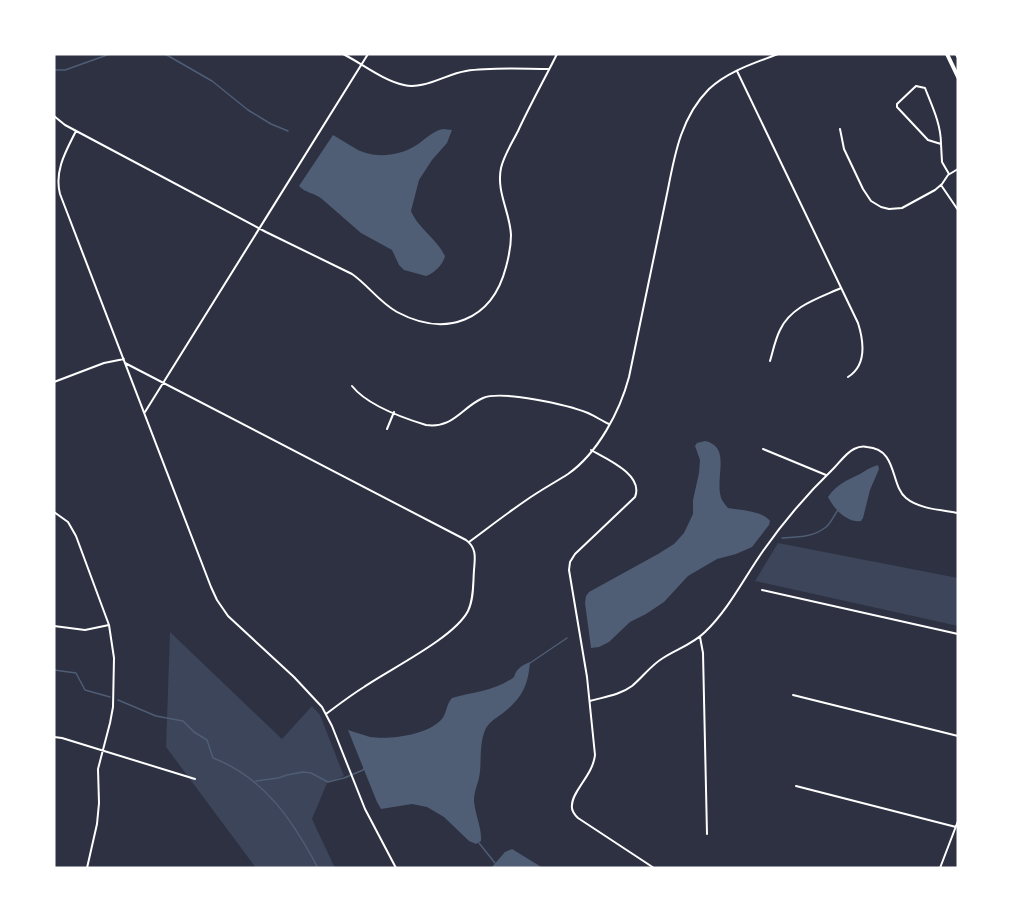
<svg xmlns="http://www.w3.org/2000/svg" width="1012" height="922" font-family="'DM Sans',sans-serif">
<style>
.green{fill:#3c4559}
.water{fill:#4f5d75}
.lines{fill:none;stroke-linecap:round;stroke-linejoin:round}
.stream{stroke:#4f5d75;stroke-width:1.5}
.minor{stroke:#fff;stroke-width:2}
.primary{stroke:#fff;stroke-width:4}
</style>
<rect width="100%" height="100%" fill="#2d3142"/>
<path class="green" d="M778,543L958,578V626L755,581Z
M170,632L282,739L312,706L320,715L344,776L327,783L312,819L335,868H256L166,747Z"/>
<path class="water" d="M443,129L452,130L447,143L432,160L419,180L411,211C418,228 436,238 445,256C443,265 434,273 426,276L404,270L399,265L392,250L361,233L322,199C315,193 305,193 299,186L333,135C340,139 346,143 353,147C371,159 397,157 415,146C425,140 432,131 443,129Z
M705,441C733,447 713,480 722,500C724,503 726,506 728,508C740,510 763,511 770,521L769,525L752,547L736,554L717,559L688,576L664,602L646,614L630,622L609,642L599,647L591,648L585,603L586,596L589,592L658,554L674,544L684,533L693,514V500L699,473L700,460L695,446L697,443Z
M878,465L879,469L870,490L863,518L861,521C847,523 834,509 828,497C836,485 847,480 860,474C866,470 871,467 878,465Z
M530,662C528,686 522,698 503,713C495,719 487,723 484,733C479,748 482,763 479,778C477,786 474,792 474,801C475,814 482,828 481,841L476,844L469,841L444,817L427,807L412,804L381,809L377,802L348,730C355,732 363,735 370,737C390,740 428,735 442,719C447,713 446,704 452,698C473,692 496,691 514,677C516,669 522,665 530,662Z
M512,849L543,868H491L505,852Z"/>
<g class="lines">
<path class="stream" d="M165,54L212,81L248,110L271,124L288,131
M54,70H65L110,54
M782,538C798,537 814,537 826,527C831,523 834,515 838,510
M530,663L567,638
M54,670L76,673L85,690L110,697
M118,700L156,716L183,721L194,732L207,740L213,758C265,778 293,821 318,868
M256,781L278,778L287,775L303,772L311,773L328,782L344,778L363,770L364,768
M479,843L495,863"/>
<path class="minor" d="M343,54C363,64 382,80 404,85C424,90 446,74 466,71C491,67 523,69 549,69
M737,71L858,323C864,342 867,365 848,377
M916,86L925,88C932,106 941,124 941,144L928,140L897,107V104Z
M54,116L65,125L266,232L352,274C368,285 379,302 397,312C446,338 492,321 506,267C509,256 511,246 511,235C510,212 496,192 501,168C504,155 512,143 518,131C530,105 544,80 557,54
M840,129L844,149L863,189L871,201L881,207L889,209L902,208L935,190L942,184L948,175L958,169
M76,131C66,151 54,171 60,194L211,587L217,600L228,616L294,677L322,707L332,726L365,809L396,868
M941,144L942,162L949,174
M941,185L958,210
M770,361C773,351 775,340 780,330C791,306 819,298 841,288
M125,363L466,540C477,548 475,558 474,570C473,583 474,599 468,611C454,638 390,669 364,687C351,695 338,705 326,714
M54,382L104,363L124,359
M352,386C367,405 403,418 426,425C453,429 462,407 483,398C502,390 568,405 588,413C595,416 602,421 609,424
M145,412L368,54
M387,429L394,412
M763,449L826,475
M591,450C607,459 644,475 635,497L575,554L570,562L569,570L587,677L595,755C593,775 572,791 572,805C571,810 574,814 578,818L654,868
M54,512L68,522L76,536L109,625L114,658L113,707L110,723L98,769L99,803L97,824L87,868
M469,542C488,528 506,514 525,501C539,491 554,483 568,474C598,453 620,411 629,377C638,334 647,290 656,247C660,227 664,208 668,189C675,152 682,116 709,89C728,71 755,63 778,54
M762,590L958,634
M54,626L85,630L109,625
M700,637L703,653L707,834
M793,695L958,736
M590,701C604,697 620,695 632,686C643,677 650,666 663,658C677,649 693,644 705,632C729,609 744,578 763,551C784,521 808,493 834,468C840,462 846,453 854,449C858,447 863,446 867,447C898,449 890,485 906,498C919,509 942,510 958,513
M54,737L62,738L195,779
M796,786L956,827
M940,868L958,821"/>
<path class="primary" d="M947,54L958,77
M957,54L958,56"/>
</g>
<rect width="1012" height="922" fill="none" stroke="#ffffff" stroke-width="111"/>
</svg>
